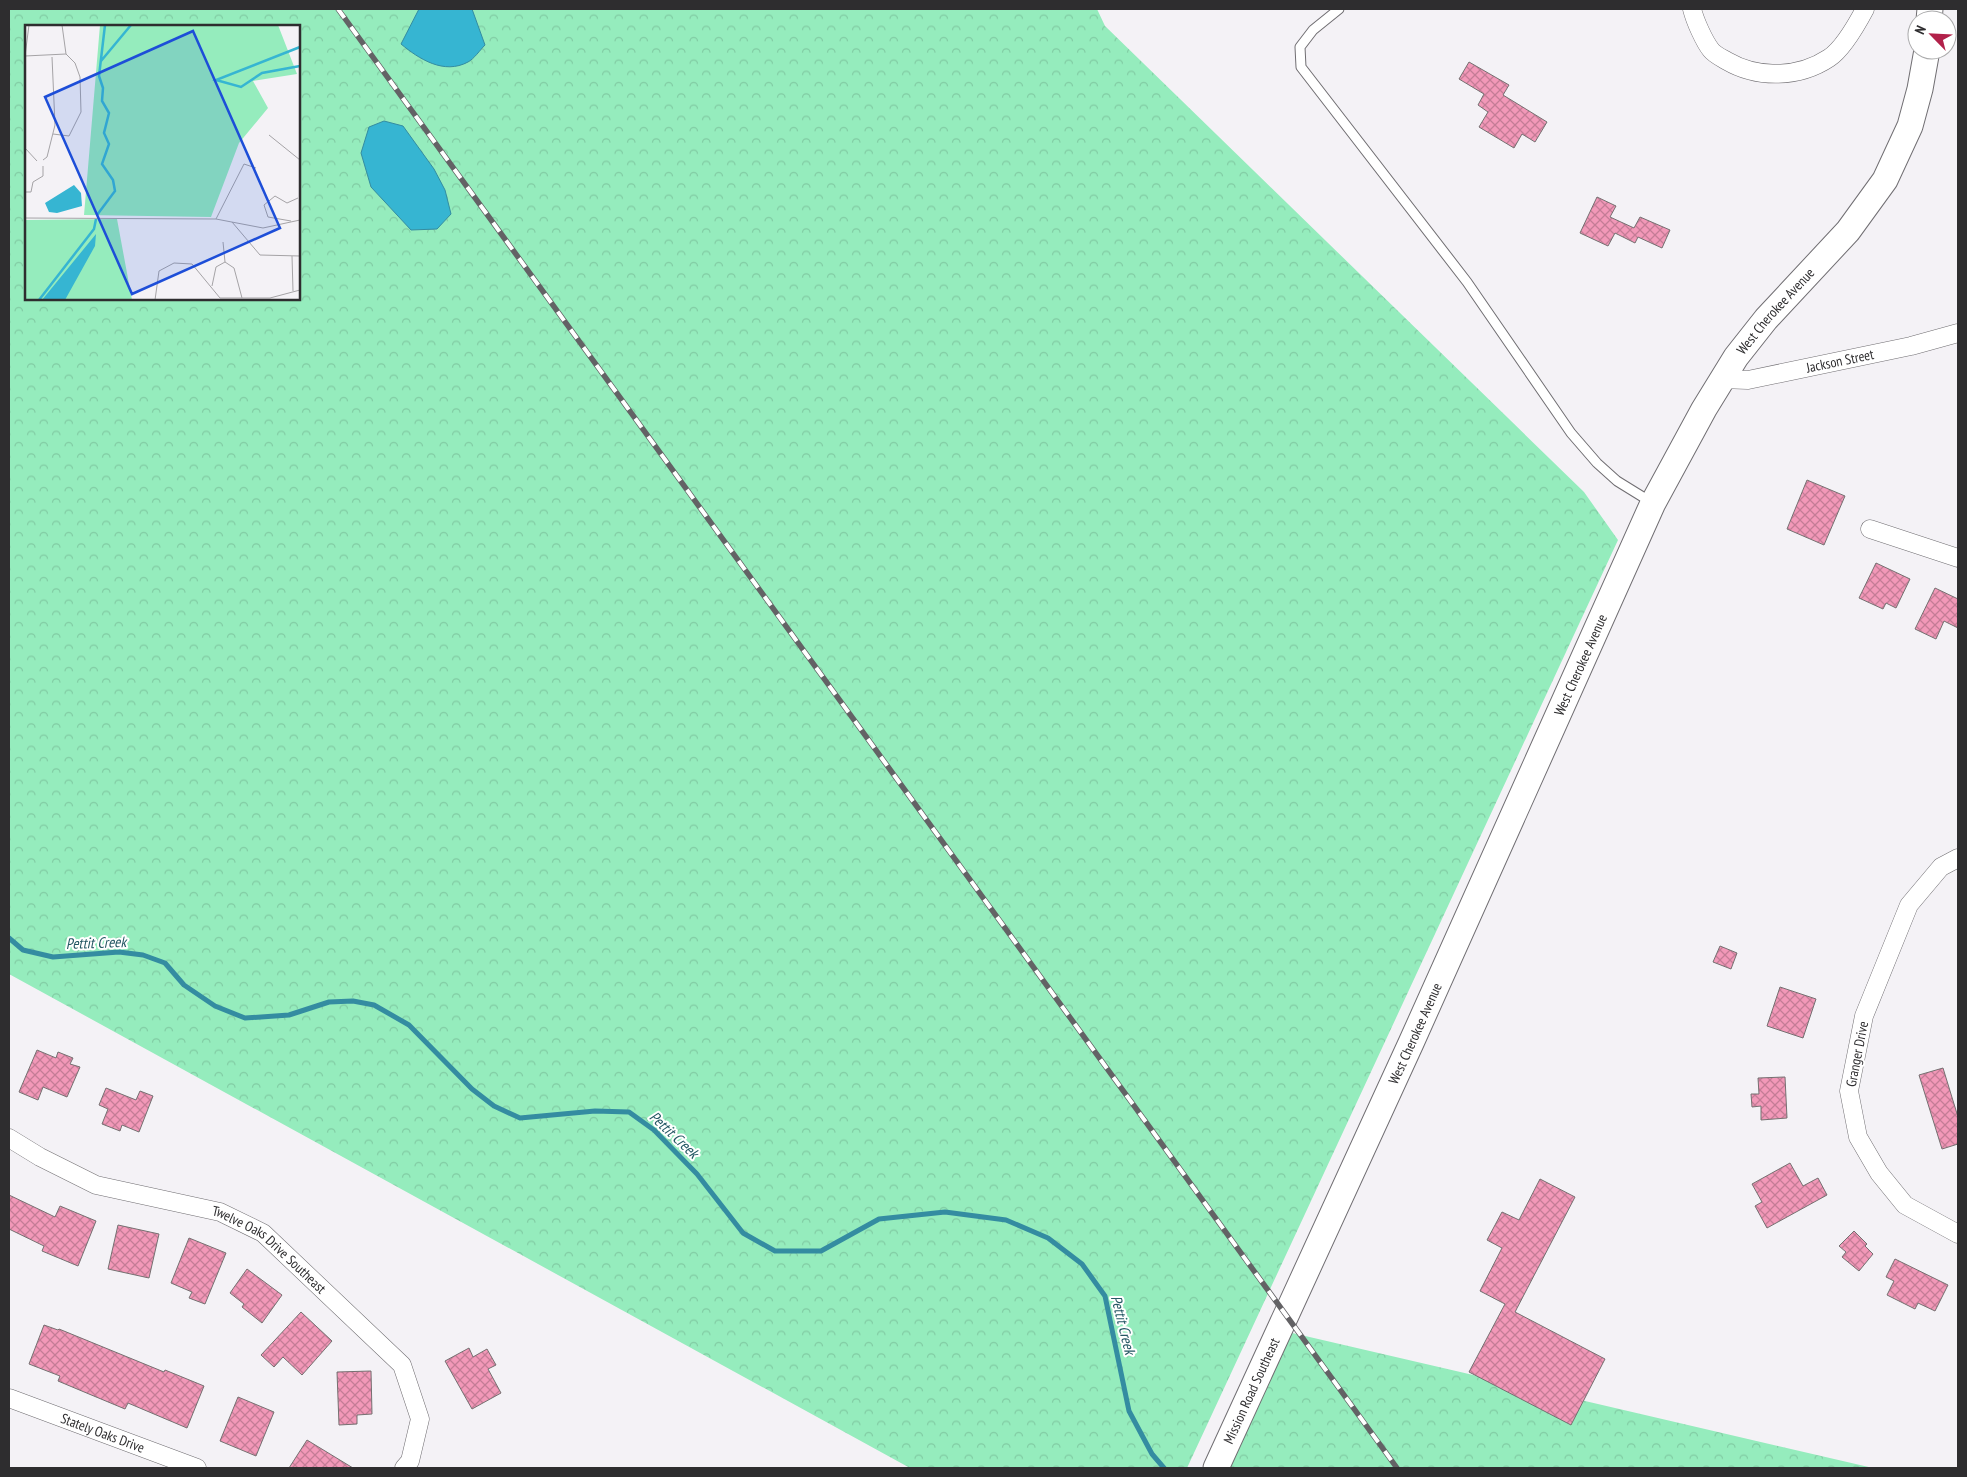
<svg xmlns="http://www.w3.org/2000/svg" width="1967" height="1477" font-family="'PT Sans Narrow',sans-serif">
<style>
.forest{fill:url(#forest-crowns);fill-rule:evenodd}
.water{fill:#36b5d2;stroke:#348ca1}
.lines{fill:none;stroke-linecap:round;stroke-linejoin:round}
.stream{stroke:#348ca1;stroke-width:5}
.building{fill:url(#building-cross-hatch);stroke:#757071}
.lane-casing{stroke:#706e72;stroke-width:11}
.street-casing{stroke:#706e72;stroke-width:19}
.secondary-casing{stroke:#706e72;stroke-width:27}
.lane{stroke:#fff;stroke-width:9}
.street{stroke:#fff;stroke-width:18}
.secondary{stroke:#fff;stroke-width:25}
.rail-casing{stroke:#636265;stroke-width:5.5}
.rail{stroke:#fff;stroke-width:4;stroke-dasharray:11;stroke-linecap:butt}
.labels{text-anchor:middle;stroke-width:4;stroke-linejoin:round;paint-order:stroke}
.street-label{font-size:14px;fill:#2e2d2f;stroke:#fff}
.water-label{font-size:15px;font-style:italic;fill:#245763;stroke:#fff}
.inset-river{fill:none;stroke:#36b5d2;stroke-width:2.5}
.inset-road{fill:none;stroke:#a5a3a6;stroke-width:1}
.view{fill:#1d4ed8;fill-opacity:0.15;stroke:#1d4ed8;stroke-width:2.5}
.inset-edge{fill:none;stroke:#2e2d2f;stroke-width:2.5}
</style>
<defs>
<pattern id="forest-crowns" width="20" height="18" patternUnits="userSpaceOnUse" patternTransform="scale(1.25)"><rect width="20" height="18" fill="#95ecbd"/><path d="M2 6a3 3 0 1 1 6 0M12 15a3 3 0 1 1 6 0" fill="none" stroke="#81cba3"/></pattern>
<pattern id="building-cross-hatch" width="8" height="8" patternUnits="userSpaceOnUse" patternTransform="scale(1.25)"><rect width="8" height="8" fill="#f298b8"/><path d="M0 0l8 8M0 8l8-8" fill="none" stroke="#c47c96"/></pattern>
</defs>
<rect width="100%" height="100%" fill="#f4f2f6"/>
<path class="forest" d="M9,9H1097L1105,26L1584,492L1618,540L1187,1468H910L9,974ZM26,26H299V299H26Z
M1288,1332L1873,1468H1228Z"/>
<path class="water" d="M419,9H472L485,45C480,50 474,59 468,62C444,75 419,59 401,44Z
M384,121L403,126L434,169L445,190L451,214L437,229L411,230L371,187L361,153L369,127Z"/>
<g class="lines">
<path class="stream" d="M9,938L23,950L53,957L119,952L143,955L165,963L184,985L215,1006L245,1018L289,1015L329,1002L353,1001L374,1005L409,1025L472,1089L494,1106L520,1118L595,1111L629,1112L654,1130L697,1174L743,1233L775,1251H821L879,1219L945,1212L1006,1220L1048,1238L1082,1264L1105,1296L1129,1411L1152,1454L1164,1468"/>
</g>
<path class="building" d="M1469,62L1509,85L1503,95L1547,122L1535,142L1522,134L1514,148L1479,127L1488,112L1478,105L1484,94L1459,79Z
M1597,197L1616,206L1610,217L1634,228L1640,217L1670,230L1662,248L1638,237L1635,243L1615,233L1608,246L1580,233Z
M1807,480L1845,496L1824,545L1787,529Z
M1876,563L1910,579L1896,608L1886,603L1883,609L1859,598Z
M1935,588L1958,599V628L1944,621L1936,639L1915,629Z
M1720,946L1737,953L1731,969L1713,962Z
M1780,987L1816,999L1803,1038L1767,1026Z
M37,1050L56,1058L58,1052L73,1058L70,1064L80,1067L67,1097L43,1087L38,1100L19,1092Z
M1943,1068L1958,1117V1144L1942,1149L1919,1075Z
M1785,1077L1787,1118L1761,1120V1106L1752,1107L1751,1094H1759L1758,1078Z
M106,1088L136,1100L140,1091L153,1096L139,1132L122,1125L120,1131L102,1124L108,1109L99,1105Z
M1790,1163L1803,1186L1818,1178L1827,1195L1767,1228L1755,1206L1762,1202L1752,1184Z
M1540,1179L1575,1197L1515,1312L1605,1359L1571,1425L1469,1372L1505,1304L1480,1291L1502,1248L1487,1240L1502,1212L1519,1220Z
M9,1195L55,1217L60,1206L96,1221L78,1266L42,1251L44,1246L9,1229Z
M118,1225L159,1234L149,1278L108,1269Z
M1854,1231L1867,1244L1865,1246L1873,1254L1859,1271L1842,1257L1846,1252L1839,1246Z
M189,1238L226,1253L205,1304L189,1298L192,1292L171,1283Z
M1895,1259L1948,1285L1935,1311L1918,1303L1915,1309L1887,1295L1894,1281L1886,1277Z
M247,1269L282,1295L262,1323L242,1307L244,1304L230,1293Z
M301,1312L332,1341L302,1375L283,1357L274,1367L261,1355Z
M44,1325L58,1330L59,1329L164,1372L165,1370L204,1386L187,1428L128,1403L125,1409L89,1394L58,1381L60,1376L29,1364Z
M469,1348L473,1357L487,1349L496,1365L488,1369L501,1393L472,1409L445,1361Z
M371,1371L372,1414L357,1415V1424L339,1425L337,1372Z
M238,1397L274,1412L256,1456L220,1441Z
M307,1440L353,1468H289Z"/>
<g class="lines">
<g class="lane-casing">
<path id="lane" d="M1339,9L1313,30L1300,47L1301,67L1467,282L1571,433L1597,463L1617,481L1651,502"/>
</g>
<g class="street-casing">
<g id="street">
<path d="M1692,9C1695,21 1704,41 1711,50C1715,55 1722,58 1727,61C1758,79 1799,78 1829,58C1843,49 1857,24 1865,9"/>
<path id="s1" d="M1721,379L1748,380L1911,346L1958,333"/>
<path d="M1870,529L1958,558"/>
<path d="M1958,858L1941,867L1909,905L1864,1016L1849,1091L1858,1137L1879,1173L1905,1205L1958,1234"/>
<path id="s2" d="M9,1138L40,1157L96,1185L220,1212L263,1233L402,1365L420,1419L410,1461L404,1468"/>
<path id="s3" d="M9,1398L197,1468"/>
</g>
</g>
<g class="secondary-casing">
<g id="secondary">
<path d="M1929,20L1930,9"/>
<path id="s4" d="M1216,1468L1411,1043L1653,503L1704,409L1736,357L1766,319L1848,231L1885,180L1910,126L1920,89L1927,50"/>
</g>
</g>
<use href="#lane" class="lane"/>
<use href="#street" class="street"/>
<use href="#secondary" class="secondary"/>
<g class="rail-casing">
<path id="rail" d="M338,9L1397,1468"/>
</g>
<use href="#rail" class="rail"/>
</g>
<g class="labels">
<g class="street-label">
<text dy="5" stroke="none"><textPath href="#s4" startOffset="1288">West Cherokee Avenue</textPath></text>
<text dy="5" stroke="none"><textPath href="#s1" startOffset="121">Jackson Street</textPath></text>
<text dy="5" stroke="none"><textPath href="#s4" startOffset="882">West Cherokee Avenue</textPath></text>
<text dy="5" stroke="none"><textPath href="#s4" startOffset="478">West Cherokee Avenue</textPath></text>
<text transform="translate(1857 1054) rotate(-79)" y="5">Granger Drive</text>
<text dy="5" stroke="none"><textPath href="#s2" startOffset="288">Twelve Oaks Drive Southeast</textPath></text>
<text dy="5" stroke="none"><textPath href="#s4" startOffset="85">Mission Road Southeast</textPath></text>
<text dy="5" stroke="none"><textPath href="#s3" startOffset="100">Stately Oaks Drive</textPath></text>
</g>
<g class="water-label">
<text transform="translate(96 943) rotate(-2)" y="5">Pettit Creek</text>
<text transform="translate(674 1135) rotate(43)" y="5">Pettit Creek</text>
<text transform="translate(1123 1325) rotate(76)" y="5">Pettit Creek</text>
</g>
</g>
<g transform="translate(25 25)">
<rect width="275" height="275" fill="#f4f2f6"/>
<path d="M75,0H253L272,49L228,56L243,83L214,118L186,192L59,190ZM92,194L107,275H0V195Z" fill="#95ecbd"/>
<path d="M49,160L56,168L57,181L32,188L24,187L20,178ZM71,209L70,221L40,275H17Z" fill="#36b5d2"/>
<path class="inset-river" d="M275,22L191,55L216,62L237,48L275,41M76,36L106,0M72,190L90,166L88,155L77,139L84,119L79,108L84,88L77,76L78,63L74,51L80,0M14,275L69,204L71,194"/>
<path class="inset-road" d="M0,31L41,29M0,31L4,0M0,49V110M28,109L44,111L56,87L55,52L50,38L41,29L37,0M244,110L275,135M0,123L12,136M18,135L22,132L30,100L27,32M0,167H6L8,157L18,151V141M0,193L191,194L238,203L275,195M191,194L219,139L231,143M266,196L243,192L239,180L250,171L262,178L273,173M207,197L235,230L275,231M198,217L200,237M267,231L268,266M200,237L209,243L217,273M187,261L191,242L200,237M130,275L134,246L149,238L167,239L195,273H245L275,265"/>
<path class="view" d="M168,6L255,203L107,269L20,72Z"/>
<rect width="275" height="275" class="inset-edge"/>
</g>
<rect width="1967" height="1477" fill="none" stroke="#2e2d2f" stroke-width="20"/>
<g transform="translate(1932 35) rotate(294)"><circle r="24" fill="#ffffff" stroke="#ababac"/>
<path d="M0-4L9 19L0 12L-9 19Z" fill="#b2214a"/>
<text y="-8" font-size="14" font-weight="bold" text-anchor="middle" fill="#2e2d2f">N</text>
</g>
</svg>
